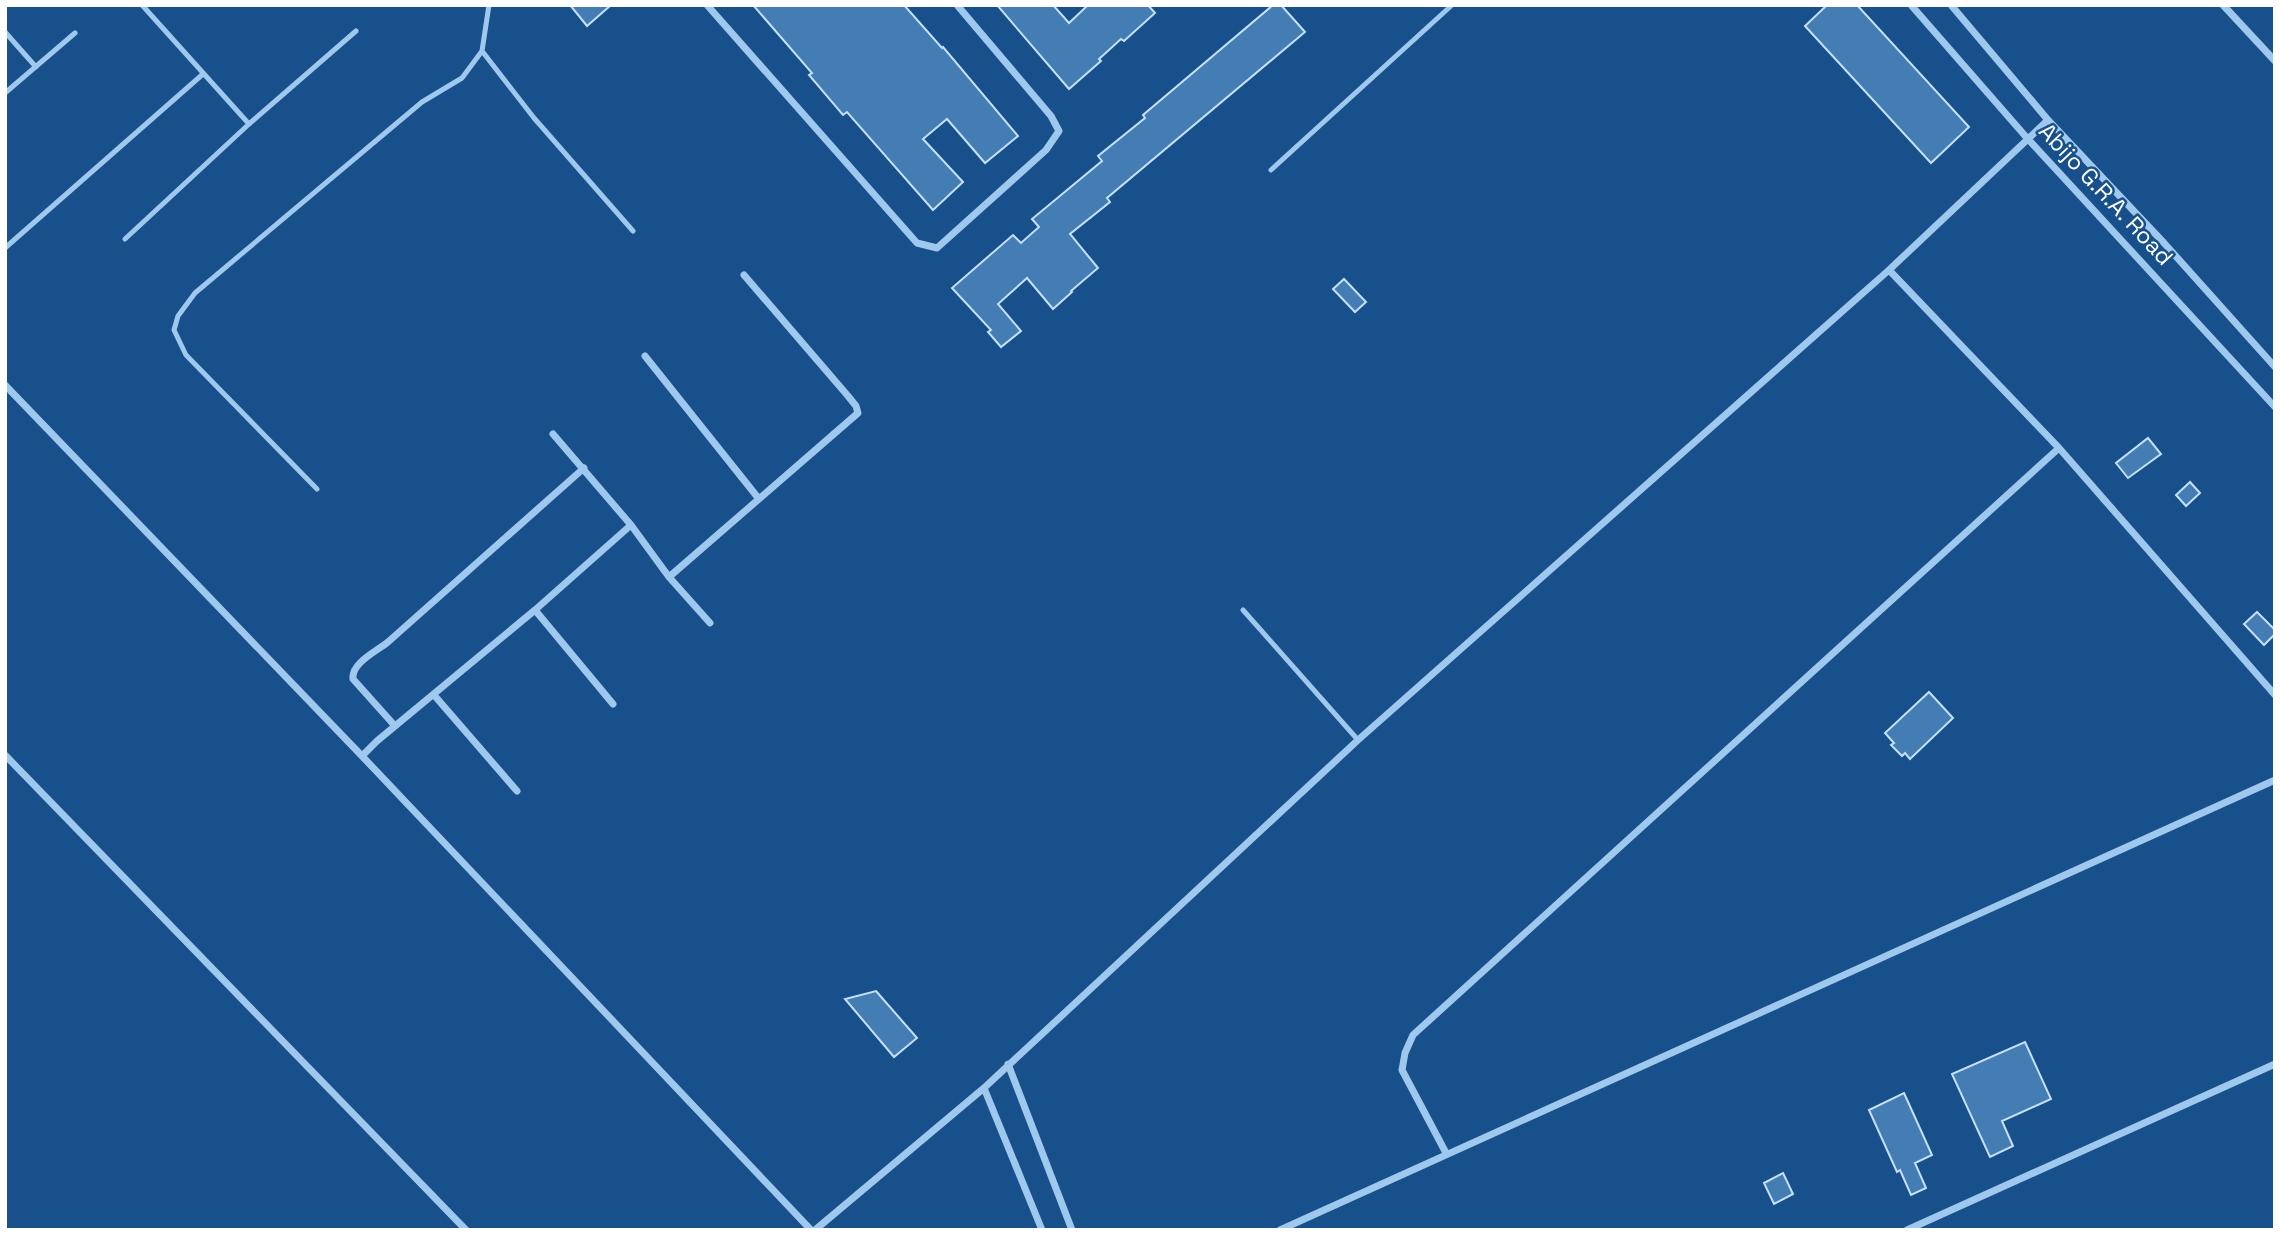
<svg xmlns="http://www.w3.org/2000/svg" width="2280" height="1235" font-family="'Space Grotesk',sans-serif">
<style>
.building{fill:#447cb4;stroke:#c5e0fa;stroke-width:2}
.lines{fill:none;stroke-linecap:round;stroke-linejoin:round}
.service{stroke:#9fc8ee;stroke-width:5}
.minor{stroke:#9fc8ee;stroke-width:7}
.labels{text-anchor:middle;stroke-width:5;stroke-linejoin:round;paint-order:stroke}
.street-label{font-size:23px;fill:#fff;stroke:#17508a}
</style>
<rect width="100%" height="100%" fill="#17508a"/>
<path class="building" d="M570,5H611L587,26Z
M753,5H904L942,48L943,47L1018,136L985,163L947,119L923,139L963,182L933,210L847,112L843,115L809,75L812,73Z
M997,5H1053L1069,23L1088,5H1148L1155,13L1124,41L1121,39L1099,59L1101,61L1069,89Z
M1273,5H1281L1305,32L1107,198L1110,202L1070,234L1098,268L1071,291L1072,292L1053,309L1027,278L998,304L1021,331L1001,347L988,332L991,330L952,288L1013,235L1021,243L1039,227L1032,219L1102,161L1098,156L1145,118L1143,115Z
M1827,5H1857L1969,127L1931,163L1805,26Z
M1344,279L1366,302L1355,312L1333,289Z
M2148,438L2161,454L2128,478L2116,463Z
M2190,482L2200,493L2186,506L2176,495Z
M2257,612L2275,630V634L2264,645L2244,624Z
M1929,692L1953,718L1910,759L1905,753L1902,756L1891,745L1894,743L1885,733Z
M876,991L917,1038L894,1057L845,999Z
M2025,1042L2051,1099L2002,1121L2013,1146L1990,1157L1952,1074Z
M1904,1093L1932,1155L1915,1163L1926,1188L1911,1195L1900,1170L1897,1172L1869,1110Z
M1783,1173L1793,1194L1774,1204L1764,1183Z"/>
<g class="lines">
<path class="service" d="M142,5L249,124L356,31
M5,32L36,67
M482,51L534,118L633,231
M5,93L75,33
M1271,170L1452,5
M125,239L249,124
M5,248L203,74
M317,489L186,355L174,330L178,316L195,293L422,102L462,78L482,51L489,5
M1243,610L1358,740"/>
<path class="minor" d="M707,5L917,243L937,248L1046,150L1059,131L1051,116L957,5
M1911,5L2027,138L2275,407
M1951,5L2048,120L2164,243L2275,367
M2223,5L2275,61
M1889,270L2059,448L2275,695
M645,356L759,499
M5,385L362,756L811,1230
M553,434L631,525
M669,577L858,413L856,406L848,396L744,275
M535,610L613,704
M434,695L517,791
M395,726L353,679C351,663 377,651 388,642L584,468
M5,755L466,1230
M362,756L377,741L535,610L631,525L669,577L710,623
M1008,1064L1072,1230
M984,1088L1042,1230
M1446,1153L1402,1070L1405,1053L1413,1035L2059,448
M815,1230L984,1088L1358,740L1889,270L2048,120
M1280,1230L2275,780
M1907,1230L2275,1064"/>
</g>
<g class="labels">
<g class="street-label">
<text transform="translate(2106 194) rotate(47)" y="8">Abijo G.R.A. Road</text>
</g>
</g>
<rect width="2280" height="1235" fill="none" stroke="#ffffff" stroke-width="14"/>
</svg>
